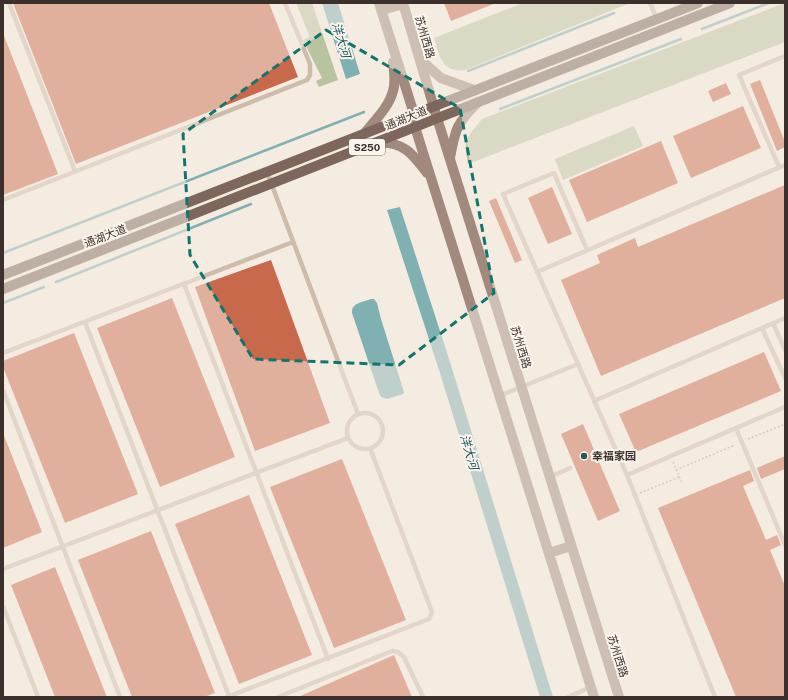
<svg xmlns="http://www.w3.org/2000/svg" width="788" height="700" font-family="'Public Sans','Noto Sans SC',sans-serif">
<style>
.green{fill:#b8c4a0}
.water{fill:#7fb0b2}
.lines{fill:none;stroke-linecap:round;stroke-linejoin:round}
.stream{stroke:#7fb0b2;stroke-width:2.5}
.building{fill:#c8694b}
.path{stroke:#b9a596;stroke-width:1.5;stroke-dasharray:2 2;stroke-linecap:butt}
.lane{stroke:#cdbbac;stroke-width:4.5}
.secondary{stroke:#a18a7d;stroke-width:10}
.primary{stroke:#7d675c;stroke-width:10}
.marked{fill:none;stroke:#0f766e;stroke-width:3;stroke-dasharray:8 5;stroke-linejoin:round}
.poi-dot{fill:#1f5a5e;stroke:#fbf5ee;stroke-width:1.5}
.labels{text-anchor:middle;stroke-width:4;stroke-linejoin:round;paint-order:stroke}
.shield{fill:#fbf5ee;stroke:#756b66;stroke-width:1}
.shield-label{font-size:10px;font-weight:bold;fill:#3b302b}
.street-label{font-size:11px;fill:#3b302b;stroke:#fbf5ee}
.poi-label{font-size:11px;font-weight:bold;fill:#3b302b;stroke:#fbf5ee;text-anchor:start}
.water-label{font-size:12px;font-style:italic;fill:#1f5a5e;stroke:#fbf5ee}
</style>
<rect width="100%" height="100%" fill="#f4ebe1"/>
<path class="green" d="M296,3H312L338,80L319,87L316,81L322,78L303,40L310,37Z
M523,3H630L465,70C442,73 439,55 434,38Z
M785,3V42L468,164C463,139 466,139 482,119Z
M634,126L643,146L563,180L555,159Z"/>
<path class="water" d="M322,3H338L360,74L346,79Z
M400,207L450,362L553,697H540L439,370L387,210Z
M371,299H374L377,303L381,319L404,392L403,394L387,399L381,397L379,393L352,313C351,303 363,302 371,299Z"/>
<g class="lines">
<path class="stream" d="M702,29L769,3
M468,71L614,13
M500,109L681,39
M3,253L364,112
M56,282L251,204
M3,303L44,287"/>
</g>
<path class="building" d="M13,3H269L298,77L76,164Z
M444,3H496L451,21Z
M3,33L58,174L3,195Z
M760,80L785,142V147L777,151L750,84Z
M726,83L731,94L713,102L708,91Z
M743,106L761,148L691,178L673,136Z
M661,141L678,183L587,222L569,180Z
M785,185V298L601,376L561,280L600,263L597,255L635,238L638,247Z
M552,187L572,234L548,244L528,198Z
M496,198L522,260L515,263L489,201Z
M271,260L330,423L255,451L195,287Z
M172,298L235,457L160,487L97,328Z
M74,333L138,494L65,523L3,367V361Z
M764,352L781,391L636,452L619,414Z
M583,424L620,511L598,521L561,434Z
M3,433L42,532L3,548Z
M785,456V469L761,479L757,468Z
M342,459L406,620L334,648L270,487Z
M750,470L754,481L743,486L766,540L777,535L781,545L770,550L785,586V697H736L658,508Z
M249,495L312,655L239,684L175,524Z
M151,531L215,693L204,697H132L78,560Z
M55,567L107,697H55L11,585Z
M394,655L412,697H298Z"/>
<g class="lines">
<path class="path" d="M748,439L785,424
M673,462L682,483
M676,470L735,445
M640,493L679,477"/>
<path class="lane" d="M9,3L75,171
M650,3L657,19
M779,167L739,75L785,56
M267,172L358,414
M3,200L307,80L310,75V64L285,3
M587,250L554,173L503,194L627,475L785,407
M537,272L785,165
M184,284L328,659
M85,322L229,696
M773,323L785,350
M762,328L785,378
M3,353L293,242
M3,390L120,697
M499,396L578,364
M594,401L785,318
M347 431a18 18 0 1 1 36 0a18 18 0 1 1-36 0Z
M736,428L785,545
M627,475L715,697
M550,477L570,468
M3,569L348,438
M3,606L38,697
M227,697L429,619L432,612L370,448
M278,697L392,651L398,652L404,657L423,697
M568,697L591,687"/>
<path class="secondary" d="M379,3L414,114L415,127L594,697
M403,3L437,118L619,697
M382,10L403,4
M421,60L441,78L474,90
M365,133C375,120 389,107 393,91C396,82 394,71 393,62
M379,142C405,143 412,153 427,173
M450,158C455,129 457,123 478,102
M549,553L571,546"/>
<path class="primary" d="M3,275L698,3
M3,289L730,3"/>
</g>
<path d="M0 0H788V700H0ZM326,30L460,108L494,293L399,365L253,359L190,255L183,134Z" fill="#f4ebe1" fill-opacity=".55" fill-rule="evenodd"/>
<path class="marked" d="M326,30L460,108L494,293L399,365L253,359L190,255L183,134Z"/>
<circle class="poi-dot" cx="584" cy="456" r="4"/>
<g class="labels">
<rect class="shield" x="349" y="139" width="36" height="16" rx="3"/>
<g class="shield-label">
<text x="367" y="151">S250</text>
</g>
<g class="street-label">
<text transform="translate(425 37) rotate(74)" y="4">苏州西路</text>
<text transform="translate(406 118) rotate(-22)" y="4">通湖大道</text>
<text transform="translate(105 236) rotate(-21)" y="4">通湖大道</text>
<text transform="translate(521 347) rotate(73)" y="4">苏州西路</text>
<text transform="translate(618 656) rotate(72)" y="4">苏州西路</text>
</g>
<g class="poi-label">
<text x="592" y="460">幸福家园</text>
</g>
<g class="water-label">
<text transform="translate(341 40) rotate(73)" y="4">洋大河</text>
<text transform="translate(469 452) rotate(73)" y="4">洋大河</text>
</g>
</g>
<rect width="788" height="700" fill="none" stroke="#3b302b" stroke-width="8"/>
</svg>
